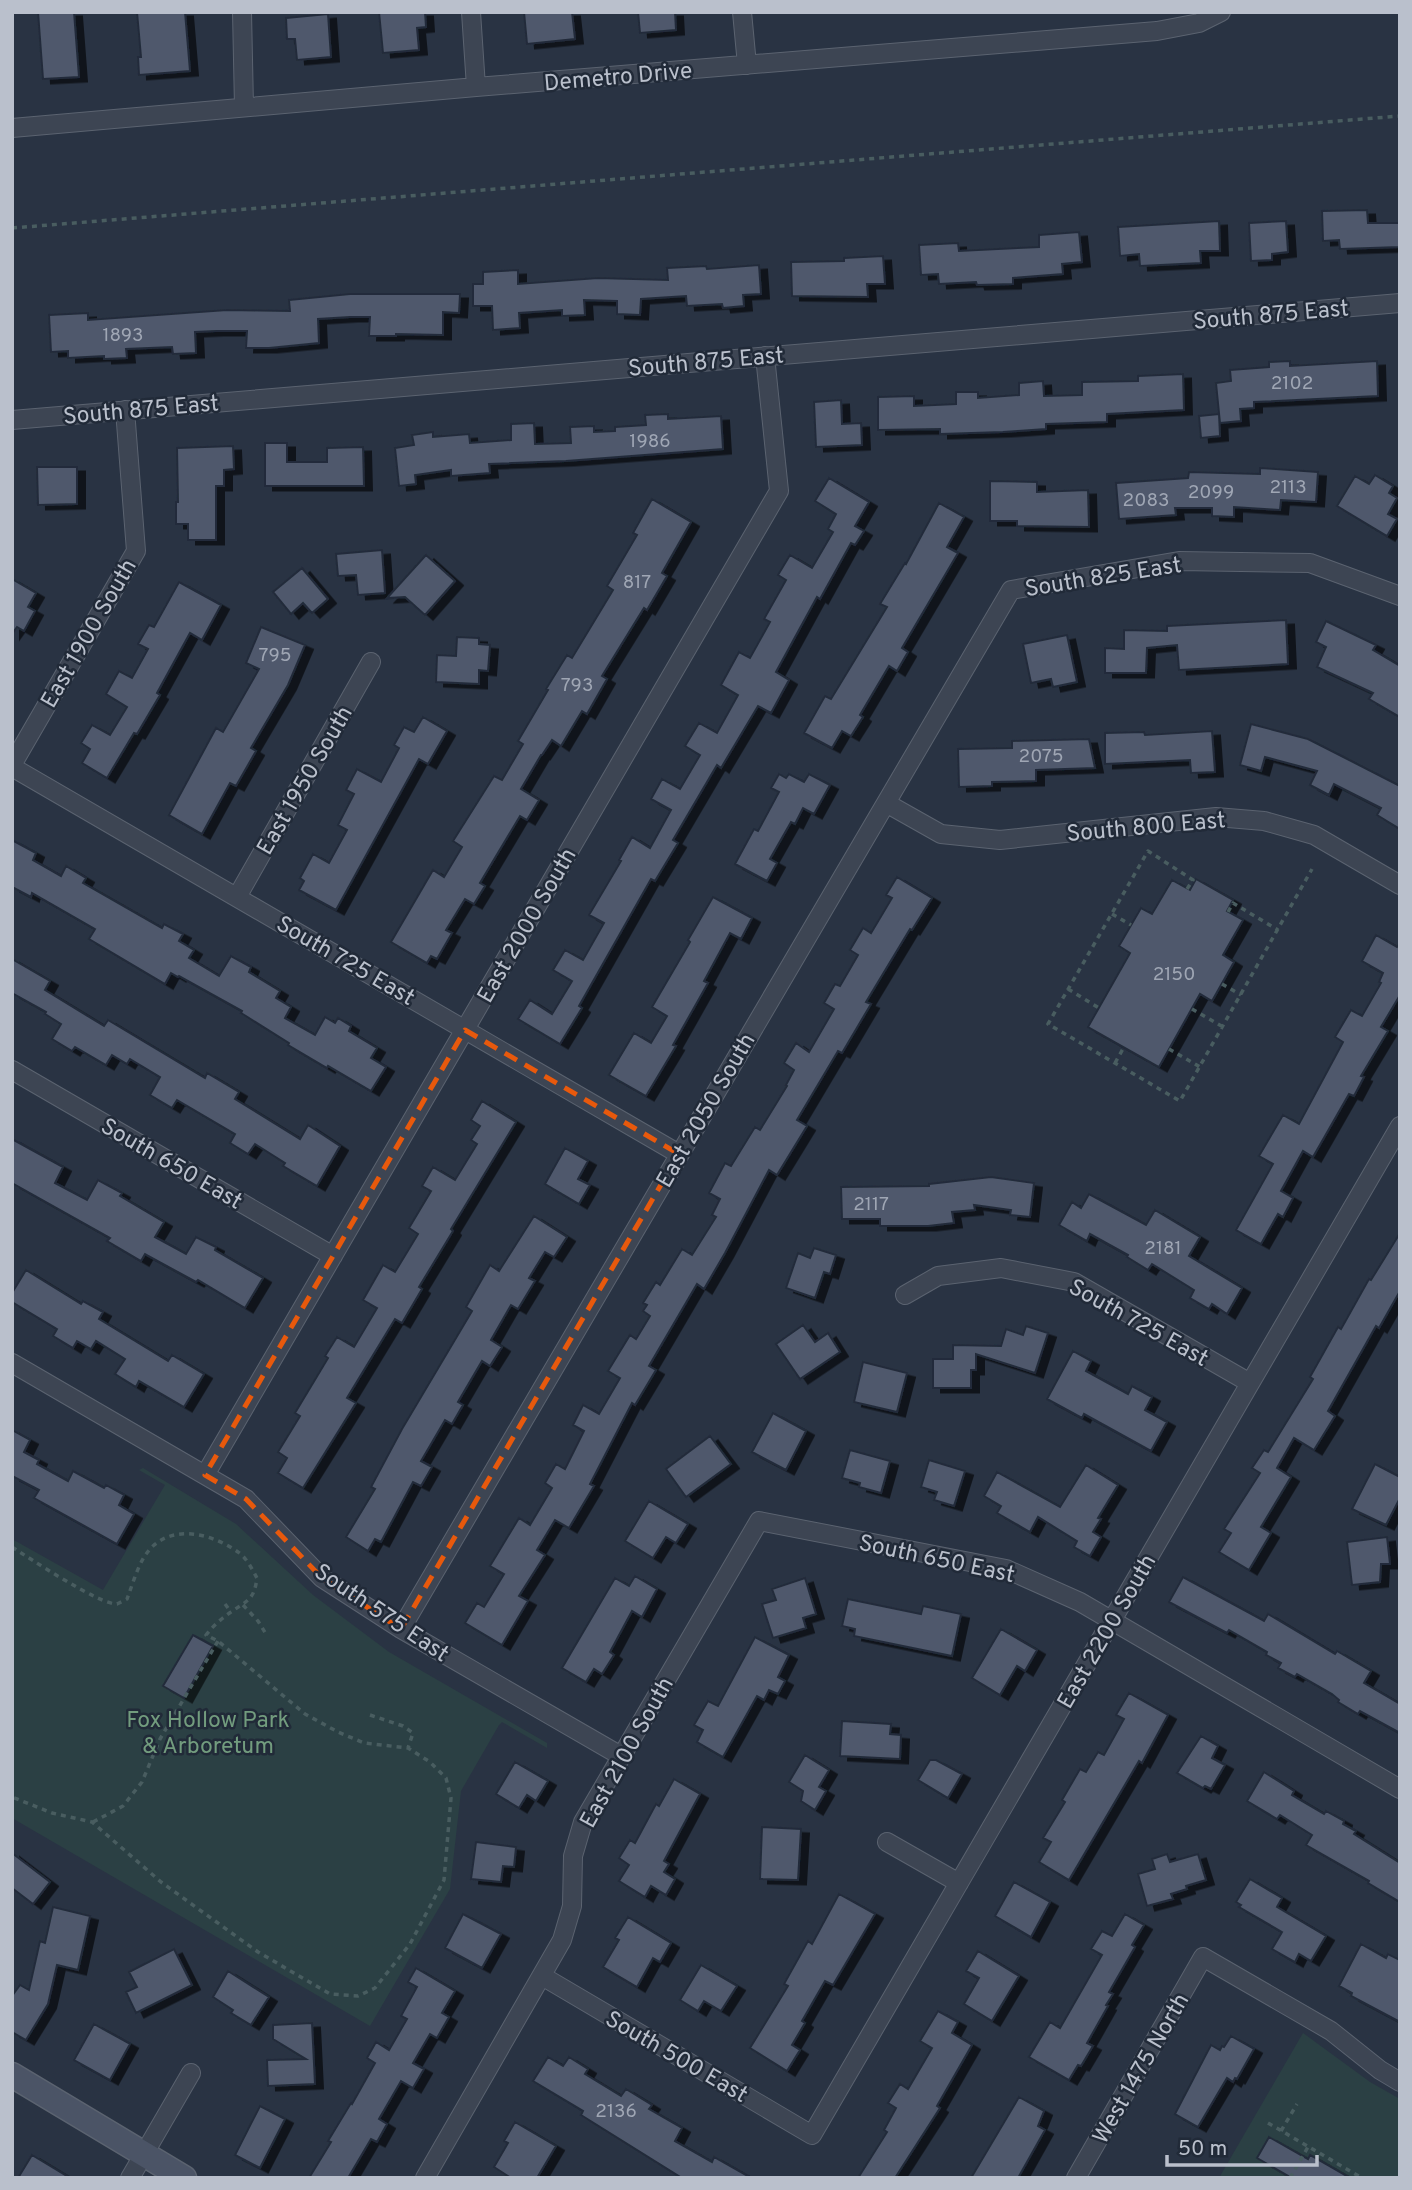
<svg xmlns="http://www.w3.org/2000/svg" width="1412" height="2190" font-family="Overpass,sans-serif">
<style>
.green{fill:#2b4044}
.building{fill:#4f596c;stroke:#232c3a;stroke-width:2;filter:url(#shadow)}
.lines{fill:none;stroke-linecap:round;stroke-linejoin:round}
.street-casing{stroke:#5b6370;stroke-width:20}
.secondary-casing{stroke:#5b6370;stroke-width:27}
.path{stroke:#495d60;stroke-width:3.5;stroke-dasharray:5 5;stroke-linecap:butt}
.street{stroke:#3d4553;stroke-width:18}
.secondary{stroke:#4b5466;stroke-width:24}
.marked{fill:none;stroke:#e8590c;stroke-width:5;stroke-dasharray:14 9;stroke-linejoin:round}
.labels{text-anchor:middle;stroke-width:5;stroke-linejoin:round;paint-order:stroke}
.number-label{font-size:19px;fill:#9fa6b4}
.street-label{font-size:23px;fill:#bac0cc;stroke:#212a38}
.park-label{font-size:23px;fill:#729c7e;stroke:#212a38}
</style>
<defs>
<filter id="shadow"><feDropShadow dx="8" dy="4.5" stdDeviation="0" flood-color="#0009"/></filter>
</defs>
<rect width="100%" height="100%" fill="#293343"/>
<path class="green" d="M143,1468L236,1524L313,1595L389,1652L547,1743V1748L502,1722L499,1725L461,1791L450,1889L370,2026L12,1818V1539L103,1590L165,1485L139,1470Z
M1303,2033L1370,2082L1400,2099V2178H1219Z"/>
<path class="building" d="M38,12H74L79,77L43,79Z
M137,12H185L190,71L139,75L138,57H141Z
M379,12H425L426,27L417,28L419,50L383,53Z
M524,12H572L575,39L527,44Z
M638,12H675L676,30L640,33Z
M328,14L331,57L297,60L295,39H287L286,18Z
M1367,210L1368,223H1400V247L1340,249L1339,240L1323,241L1322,211Z
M1219,221L1220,251H1200L1201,263L1140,266L1139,254L1120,256L1118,227Z
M1286,221L1288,252L1272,254V260L1251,261L1249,223Z
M1079,232L1082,262L1062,264L1063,274L1013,278V284L977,285L976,282L939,284L938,274L921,275L919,245L958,243L959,251L1039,247V235Z
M883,256L885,284H867L868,297L792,296L791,262L844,261V258Z
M759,265L761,294L743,295L744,306L723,308L722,304L687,306L686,296L641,299L640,315L617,314V301L584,300L585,315L562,316V310L519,313L520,328L493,330L492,306H473V284H483V272L518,270V284L598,278L668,280L667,268L706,266L707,269Z
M350,294H460L459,313L443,312V335L396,334V336H369L370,317H350L318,319L319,343L269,348H246L247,331H216L195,332L196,353L173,354L172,347L126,349L127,358L104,359V356L68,358V351L51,352L49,315L88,313V320L227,310L290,311L289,300Z
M1290,361V366L1377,361L1378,396L1254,402V408L1240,409L1241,421L1220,423L1216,383L1231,381L1230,370L1269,367V362Z
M1183,374L1184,410L1107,414V422L1046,424V429L1003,432L940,434V429L878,430V397L914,396V406L956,404V392H978V398L1019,395V383L1043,381L1044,396L1082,395V382L1138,381V376Z
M841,400L842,424L861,423L862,445L816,447L814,402Z
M668,414V419L721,416L723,449L566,461L489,464L490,473L451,476V470L415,475L416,484L399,486L395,448L414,445L412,435L433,432V437L469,434L470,443L511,440V424L534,423L535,444L571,443L570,427L594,426V432L615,431V427L646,425L645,415Z
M1219,414L1220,436L1201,438L1199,416Z
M265,443H287V462H327V448L363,447L364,486H265Z
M233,446L234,469L224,470V486H216V540H188V524H176V502H178L177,448Z
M37,467H77V504L38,505Z
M1260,468L1318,472L1316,502L1281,500L1280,510L1234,507V517L1212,516V508H1175L1176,515L1119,519L1116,483L1188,478L1189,472L1260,474Z
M1375,475L1393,486L1389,493L1397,498L1388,514L1397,519L1387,536L1337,506L1355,476L1369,484Z
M829,478L869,502L855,526L864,531L855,545L851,543L820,599L817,597L776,672L789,680L771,713L758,706L721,768L717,765L673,840L678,843L655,881L651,879L579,1006L582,1008L560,1044L518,1019L530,1000L552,1014L572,981L553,970L565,950L583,960L604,923L589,915L621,861L619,860L632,837L650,848L671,810L651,799L662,779L680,789L700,755L685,746L699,723L717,733L738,695L721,685L739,652L750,658L770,622L764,619L786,580L778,575L790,555L812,568L833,532L828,529L836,514L815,501Z
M990,481L1037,482V492L1088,490L1089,527L1017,526V521H990Z
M652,499L691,522L662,573L667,576L647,610L644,608L602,676L607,679L587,714L582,711L561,746L552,740L542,755H541L521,789L539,800L527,820L520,816L480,883L485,886L474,904L465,899L446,930L452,933L437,959L431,956L427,963L391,942L433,870L444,877L462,847L453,841L494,776L502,780L523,744L518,741L548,690L546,689L567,655L572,658L613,590L607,586L637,535L633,533Z
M939,503L964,517L947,547L958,553L902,648L908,652L897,671L889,666L860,715L863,717L851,736L842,731L832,748L804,733L825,696L831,699L887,607L880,604L905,563L906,564Z
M382,550L385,593L358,595L356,575L338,576L336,554Z
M426,555L455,581L425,615L405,597L387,598Z
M302,568L328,599L312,613L303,603L291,614L273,592Z
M12,579L36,593L28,607L35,611L24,631L17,627L12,634Z
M179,582L221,605L202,640L190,633L157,693L160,695L137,734L134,733L107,778L82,763L90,749L81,743L92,725L110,735L127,707L106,694L119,671L132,678L148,649L138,644L149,625L154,627Z
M1286,620L1288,664L1179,670L1177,645L1147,648L1146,673H1105V648L1124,649V630L1167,631V626Z
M1326,621L1376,645L1373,650L1400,666V717L1369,699L1373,693L1317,667L1326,647L1316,642Z
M261,627L305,645L288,685L251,748L256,751L236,786L230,783L202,834L169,815L216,728L223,732L259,669L246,663Z
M1067,635L1077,682L1053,687L1051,679L1031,683L1023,644Z
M457,637L479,638V644L490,645L488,671L479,670V684L436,682L437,655L456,656Z
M423,717L447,731L428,764L419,759L336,910L299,890L304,881L300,878L313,854L329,863L347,830L338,825L354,794L346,790L357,769L381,782L399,748L394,745L404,727L414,732Z
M1251,724L1308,739L1400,786V829L1377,815L1381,808L1334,784L1329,795L1310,785L1317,771L1265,757L1261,771L1240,765Z
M1212,731L1215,772L1191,773L1190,760L1105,764V733L1144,732L1145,735Z
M1089,739L1095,768L1036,770V781L992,782V786L959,787L958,749L1012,748V741Z
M779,774L786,778L789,774L804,782L809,774L830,785L814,814L803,808L795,824L791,822L770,859L777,863L767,881L735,864L754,829L758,831L779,792L771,788Z
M12,840L36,853L33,860L61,876L66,866L86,878L83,883L162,928L164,924L183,934L179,941L194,950L189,958L219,976L231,956L251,967L249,972L280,991L276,998L291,1007L285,1018L315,1035L325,1017L335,1023L338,1018L351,1026L349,1031L377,1048L371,1058L386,1067L371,1091L328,1066L327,1068L288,1045L289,1043L241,1013L242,1011L179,976L178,977L171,973L165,984L89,939L95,929L32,893L31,897L12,887Z
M897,877L932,898L912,930L910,929L866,1002L871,1004L842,1053L838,1051L797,1120L807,1126L777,1175L769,1170L725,1253L704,1289L697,1284L649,1366L656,1370L635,1405L632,1403L590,1484L594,1486L569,1528L555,1520L537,1550L545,1555L519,1596L528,1601L502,1645L465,1623L477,1603L484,1607L504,1574L490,1566L519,1518L530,1525L552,1488L545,1483L556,1464L565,1469L584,1431L573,1425L583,1405L599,1414L620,1378L608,1371L630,1335L636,1339L650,1316L643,1311L647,1305L643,1303L656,1282L660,1285L682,1249L692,1255L716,1217L712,1215L720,1199L709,1193L725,1163L731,1166L755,1127L760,1130L787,1086L786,1085L794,1070L784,1063L796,1043L809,1052L834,1009L824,1003L835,984L840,986L858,955L850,950L863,928L871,933L892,898L886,895Z
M1196,879L1233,900L1227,911L1243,920L1223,955L1234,962L1212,1001L1200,994L1159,1067L1088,1027L1130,953L1119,946L1141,908L1152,914L1172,880L1190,890Z
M713,897L752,918L741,939L730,933L704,981L708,983L673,1045L676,1046L646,1096L609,1075L634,1033L651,1043L667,1016L652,1007L690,942L688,940Z
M1376,935L1397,947L1400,943V995L1381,1027L1388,1031L1361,1076L1364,1077L1354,1096L1349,1094L1313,1157L1303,1151L1281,1191L1293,1198L1283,1217L1278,1214L1261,1244L1236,1230L1273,1164L1259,1156L1283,1115L1299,1124L1343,1042L1335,1037L1351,1010L1362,1016L1381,983L1379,982L1383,973L1362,961Z
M12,959L50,981L45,990L104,1026L108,1020L205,1078L207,1073L239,1092L235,1099L300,1139L308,1125L340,1146L317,1186L283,1166L285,1163L255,1144L248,1154L230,1143L235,1134L177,1100L172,1108L150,1095L160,1077L130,1059L127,1064L112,1055L106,1065L75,1047L72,1051L52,1039L61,1024L45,1014L46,1012L12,993Z
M482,1101L516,1122L451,1229L453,1231L419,1287L422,1289L402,1323L395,1319L347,1398L356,1403L303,1488L278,1473L287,1458L278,1452L300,1416L295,1413L328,1358L325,1356L337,1337L354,1347L377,1308L363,1300L383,1265L395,1272L418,1234L409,1228L431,1191L422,1186L433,1167L455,1180L477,1144L471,1140L480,1126L471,1120Z
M12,1139L63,1167L55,1183L87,1200L98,1180L122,1193L120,1196L164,1222L155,1237L186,1254L196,1237L216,1247L215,1250L263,1278L245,1308L198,1280L196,1282L145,1254L141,1261L107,1241L110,1238L12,1183Z
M565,1148L588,1161L578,1179L590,1185L579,1204L545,1184Z
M991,1177L1034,1183L1030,1217L1010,1215L1011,1210L974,1205L975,1210L952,1212L954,1223L928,1226H880V1219H842L841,1187L929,1186V1184Z
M1089,1194L1146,1225L1155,1210L1200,1237L1189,1256L1242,1288L1227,1314L1212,1304L1209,1309L1190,1298L1194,1290L1152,1264L1148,1270L1127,1257L1128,1255L1090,1234L1087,1241L1059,1225L1072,1202L1081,1208Z
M534,1216L567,1237L554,1257L545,1252L529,1278L535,1281L518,1309L511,1305L491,1340L502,1347L490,1366L482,1361L458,1402L463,1405L452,1424L445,1420L421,1461L432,1467L421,1486L413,1482L381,1542L375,1539L368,1551L346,1537L375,1489L371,1487L402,1429L472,1311L466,1307L490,1265L499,1271Z
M1400,1233V1291L1379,1328L1376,1326L1328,1411L1335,1416L1314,1450L1294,1438L1277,1468L1291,1477L1261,1527L1271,1533L1249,1570L1219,1552L1231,1533L1224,1529L1260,1473L1252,1468L1264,1450L1268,1452L1313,1379L1310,1377L1338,1327L1341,1329L1369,1279L1371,1280Z
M814,1248L836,1255L830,1274L824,1272L815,1298L786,1288L798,1253L810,1258Z
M26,1270L81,1304L83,1301L103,1312L99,1319L168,1361L172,1355L204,1374L184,1407L139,1381L136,1387L115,1374L125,1359L96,1341L91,1349L77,1341L73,1348L53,1336L57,1329L12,1302V1293Z
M803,1325L815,1342L828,1333L840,1352L800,1379L776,1344Z
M1026,1326L1048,1333L1035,1373L976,1354V1370H971V1388H933V1359H953V1345L1001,1346L1006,1329L1023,1335Z
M1073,1351L1091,1361L1086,1371L1128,1394L1132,1386L1152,1397L1145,1410L1167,1422L1151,1451L1084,1414L1082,1418L1047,1399Z
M863,1362L907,1373L897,1412L854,1402Z
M773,1413L806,1431L786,1470L752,1452Z
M12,1430L30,1440L24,1452L39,1460L37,1464L68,1481L73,1471L104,1488L106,1485L124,1495L119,1505L134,1514L117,1544L34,1498L39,1490L12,1476Z
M710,1436L731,1464L686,1497L666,1469Z
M850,1450L890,1461L881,1493L859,1487L860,1483L842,1478Z
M929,1460L965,1471L954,1506L934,1500L937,1492L921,1487Z
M1375,1464L1400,1477V1498L1386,1525L1352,1509Z
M1086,1465L1118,1485L1098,1518L1101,1519L1093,1532L1101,1537L1090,1556L1074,1547L1077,1541L1038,1517L1030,1532L997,1513L1001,1506L984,1496L997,1472L1060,1507Z
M649,1501L688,1524L676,1543L666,1537L653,1558L625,1541Z
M1387,1537L1390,1564H1381L1380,1582L1352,1585L1347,1542Z
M635,1576L657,1589L642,1617L632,1611L610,1652L614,1655L602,1674L594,1669L586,1682L562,1668L615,1578L629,1586Z
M1183,1577L1264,1621L1268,1614L1335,1654L1337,1651L1371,1671L1364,1683L1400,1704V1733L1360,1711L1358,1714L1338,1702L1339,1700L1332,1694L1297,1674L1295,1677L1278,1668L1281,1663L1266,1655L1267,1652L1229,1630L1227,1633L1169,1602Z
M805,1578L816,1614L803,1618L806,1628L773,1638L762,1604L776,1600L772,1589Z
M848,1599L921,1614L923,1606L961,1614L952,1656L854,1636L855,1629L842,1626Z
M1001,1629L1037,1650L1025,1671L1017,1666L1000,1695L972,1678Z
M193,1635L213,1646L184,1698L163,1686Z
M755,1637L789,1655L778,1677L785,1681L778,1694L769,1690L764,1700L757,1696L723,1757L697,1742L703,1730L694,1725L708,1701L718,1706Z
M1129,1693L1168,1715L1142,1763L1139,1761L1069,1880L1039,1862L1051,1842L1043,1838L1065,1802L1062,1800L1080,1769L1086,1772L1098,1752L1104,1755L1124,1719L1116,1715Z
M842,1721L891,1724L890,1734L901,1735L900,1759L840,1756Z
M1201,1736L1218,1746L1212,1758L1225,1765L1211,1789L1205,1786L1203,1788L1177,1773Z
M805,1755L829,1770L819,1787L826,1791L815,1810L801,1801L803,1791L789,1782Z
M930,1760H936L962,1774L948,1798L918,1780Z
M515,1762L548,1781L536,1801L527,1795L519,1808L496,1794Z
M1264,1772L1294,1791L1292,1795L1324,1814L1326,1811L1344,1821L1343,1824L1356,1831L1354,1834L1400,1863V1902L1368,1883L1369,1881L1306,1845L1312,1835L1280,1815L1277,1819L1247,1801Z
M674,1779L700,1794L664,1861L669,1864L664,1872L675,1879L666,1895L651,1886L645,1897L619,1881L629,1865L619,1858L630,1840L635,1843L656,1804L659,1806Z
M762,1827L801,1829L798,1880L760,1879Z
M476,1842L516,1847L514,1867L503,1866L501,1882L471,1879Z
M12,1853L50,1882L33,1904L12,1888Z
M1167,1854L1170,1862L1198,1854L1206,1880L1186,1886L1187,1889L1171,1894L1173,1899L1147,1906L1138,1874L1155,1869L1152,1859Z
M1250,1879L1282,1898L1277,1907L1326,1936L1311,1961L1299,1954L1295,1962L1272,1949L1282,1932L1239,1907L1241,1905L1236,1902Z
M1014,1882L1050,1902L1031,1937L995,1916Z
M839,1894L875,1914L833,1985L825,1981L802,2021L805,2023L792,2045L800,2050L787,2071L750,2048L788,1986L784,1984L808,1941L812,1944Z
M53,1907L90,1916L78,1970L57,1965L48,2004L26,2040L12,2032V1996L20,1985L29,1990L40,1941L45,1943Z
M463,1914L501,1934L482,1968L445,1948Z
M1125,1914L1144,1925L1132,1945L1135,1947L1109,1992L1113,1994L1106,2005L1108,2006L1087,2043L1093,2046L1081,2066L1078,2065L1069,2080L1029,2057L1050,2022L1060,2028L1102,1955L1091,1949L1102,1931L1112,1936Z
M628,1917L671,1943L660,1962L653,1958L637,1987L603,1967L619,1940L615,1938Z
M1361,1944L1386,1958L1388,1954L1400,1960V2022L1351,1996L1352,1993L1339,1986Z
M174,1949L192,1985L136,2013L126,1992L137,1987L129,1972Z
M978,1951L1019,1976L992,2021L964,2004L979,1978L966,1971Z
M701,1965L737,1986L721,2011L704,2001L698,2011L680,2000Z
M416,1968L455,1991L442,2013L449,2017L437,2038L430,2034L413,2063L424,2069L413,2088L401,2081L379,2119L387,2124L377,2142L371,2139L348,2178H309L331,2142L328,2141L351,2103L352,2104L375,2063L367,2058L376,2042L389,2050L407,2019L401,2016L417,1987L408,1982Z
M228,1971L269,1997L251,2025L231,2013L233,2010L213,1997Z
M938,2011L958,2022L952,2033L972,2045L937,2106L940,2108L895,2178H858L887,2132L884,2130L896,2108L888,2103L900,2084L908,2089L932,2048L920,2041Z
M312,2023L315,2084L268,2086L267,2060L306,2059L273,2039V2025Z
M94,2024L130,2044L110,2080L74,2060Z
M1231,2036L1254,2049L1237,2079L1235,2078L1233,2082L1227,2078L1198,2127L1175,2114L1176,2112L1211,2045L1220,2050L1222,2046L1224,2047Z
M548,2057L563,2066L569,2057L588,2069L585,2074L621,2096L626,2089L652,2105L649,2109L682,2128L675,2141L712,2162L714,2157L751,2178H682L581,2115L583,2111L533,2081Z
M1019,2097L1044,2111L1038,2126L1045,2130L1018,2178H971Z
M260,2106L285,2119L260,2168L235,2155Z
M515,2122L556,2146L537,2178H511L494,2167L508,2143L504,2141Z
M1269,2137L1308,2159L1310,2155L1350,2178H1292L1257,2158Z
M32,2155L70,2178H18Z"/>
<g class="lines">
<g class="street-casing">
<path id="street" d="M242,12L244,107
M471,12L476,87
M742,12L747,65
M12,128L476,87L1157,31L1199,23L1221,12
M12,420L1400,303
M12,765L136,551L125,410
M12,767L679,1154
M886,803L941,834L1000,840L1216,817L1264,821L1314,835L1400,885
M237,897L371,662
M12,1070L333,1256
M905,1295L938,1276L1001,1268L1074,1282L1250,1383
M12,1363L246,1499L322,1578L401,1629L621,1756
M205,1475L779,491L765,356
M401,1629L1011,590L1179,561L1310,563L1400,596
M887,1842L959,1883
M542,1976L812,2135L1400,1126
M130,2178L191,2073
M425,2178L562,1940L572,1906L573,1856L583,1822L759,1521L1006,1569L1080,1602L1400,1789
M1076,2178L1203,1957L1331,2031L1380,2070L1400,2082"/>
</g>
<g class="secondary-casing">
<path id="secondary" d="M12,2075L184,2178"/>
</g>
<path class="path" d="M12,228L1400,116
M1187,889L1193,880L1148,851L1048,1024L1180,1101L1312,869
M1228,912L1233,903L1278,930
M1112,914L1131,925
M1222,984L1241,995
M1068,989L1099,1008
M1192,1009L1223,1027
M1169,1049L1200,1067
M1115,1063L1124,1047
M12,1547C29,1558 100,1605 117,1604C119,1603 125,1600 127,1599C134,1581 139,1559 153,1546C177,1524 214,1535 238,1552C246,1557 252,1569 257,1578C254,1600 248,1600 231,1612C222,1618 213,1626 206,1635L218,1641L305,1714L338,1732L364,1743L408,1748L430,1762L446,1778L451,1798L444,1880L410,1944L375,1988L358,1996L330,1994L258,1952L161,1882L92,1822L52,1813L12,1797
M225,1604L231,1612
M243,1605L258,1621L266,1634
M370,1715L403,1726L413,1733L408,1748
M93,1822L123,1806L142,1782L160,1739L218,1641
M1268,2123L1362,2178
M1281,2131L1297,2104
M1290,2178L1308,2147"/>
<use href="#street" class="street"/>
<use href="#secondary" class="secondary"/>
</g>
<path class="marked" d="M465,1030L679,1154L401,1629L322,1578L246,1499L205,1475Z"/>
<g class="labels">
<g class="number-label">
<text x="123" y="341">1893</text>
<text x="1292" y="389">2102</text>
<text x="650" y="447">1986</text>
<text x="1288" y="493">2113</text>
<text x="1211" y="498">2099</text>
<text x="1146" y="506">2083</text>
<text x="637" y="588">817</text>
<text x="275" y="661">795</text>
<text x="577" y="691">793</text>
<text x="1041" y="762">2075</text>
<text x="1174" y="980">2150</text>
<text x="871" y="1210">2117</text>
<text x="1163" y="1254">2181</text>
<text x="616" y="2117">2136</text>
</g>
<g class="street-label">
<text transform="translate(618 76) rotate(-5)" y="8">Demetro Drive</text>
<text transform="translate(1271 314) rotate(-5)" y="8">South 875 East</text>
<text transform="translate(706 361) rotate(-5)" y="8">South 875 East</text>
<text transform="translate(141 409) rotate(-5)" y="8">South 875 East</text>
<text transform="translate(1103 576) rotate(-9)" y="8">South 825 East</text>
<text transform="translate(88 633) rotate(-60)" y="8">East 1900 South</text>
<text transform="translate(304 780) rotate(-60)" y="8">East 1950 South</text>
<text transform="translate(1146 826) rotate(-5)" y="8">South 800 East</text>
<text transform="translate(526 925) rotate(-60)" y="8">East 2000 South</text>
<text transform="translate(346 960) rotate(30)" y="8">South 725 East</text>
<text transform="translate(705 1110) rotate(-60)" y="8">East 2050 South</text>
<text transform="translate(172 1163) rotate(30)" y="8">South 650 East</text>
<text transform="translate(1139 1322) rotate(29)" y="8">South 725 East</text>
<text transform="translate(937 1558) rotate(12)" y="8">South 650 East</text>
<text transform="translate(382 1612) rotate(34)" y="8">South 575 East</text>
<text transform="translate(1106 1631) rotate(-60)" y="8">East 2200 South</text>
<text transform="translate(626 1752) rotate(-61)" y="8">East 2100 South</text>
<text transform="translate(677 2056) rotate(30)" y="8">South 500 East</text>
<text transform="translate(1140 2068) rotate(-60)" y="8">West 1475 North</text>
</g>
<g class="park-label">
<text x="208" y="1727">Fox Hollow Park<tspan x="208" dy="26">&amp; Arboretum</tspan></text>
</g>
</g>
<rect width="1412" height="2190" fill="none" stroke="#bac0cc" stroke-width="28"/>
<path d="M1167 2155v10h150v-10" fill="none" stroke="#bac0cc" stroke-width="3.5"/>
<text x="1178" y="2155" font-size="21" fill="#bac0cc" stroke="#212a38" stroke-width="5" paint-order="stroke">50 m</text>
</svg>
